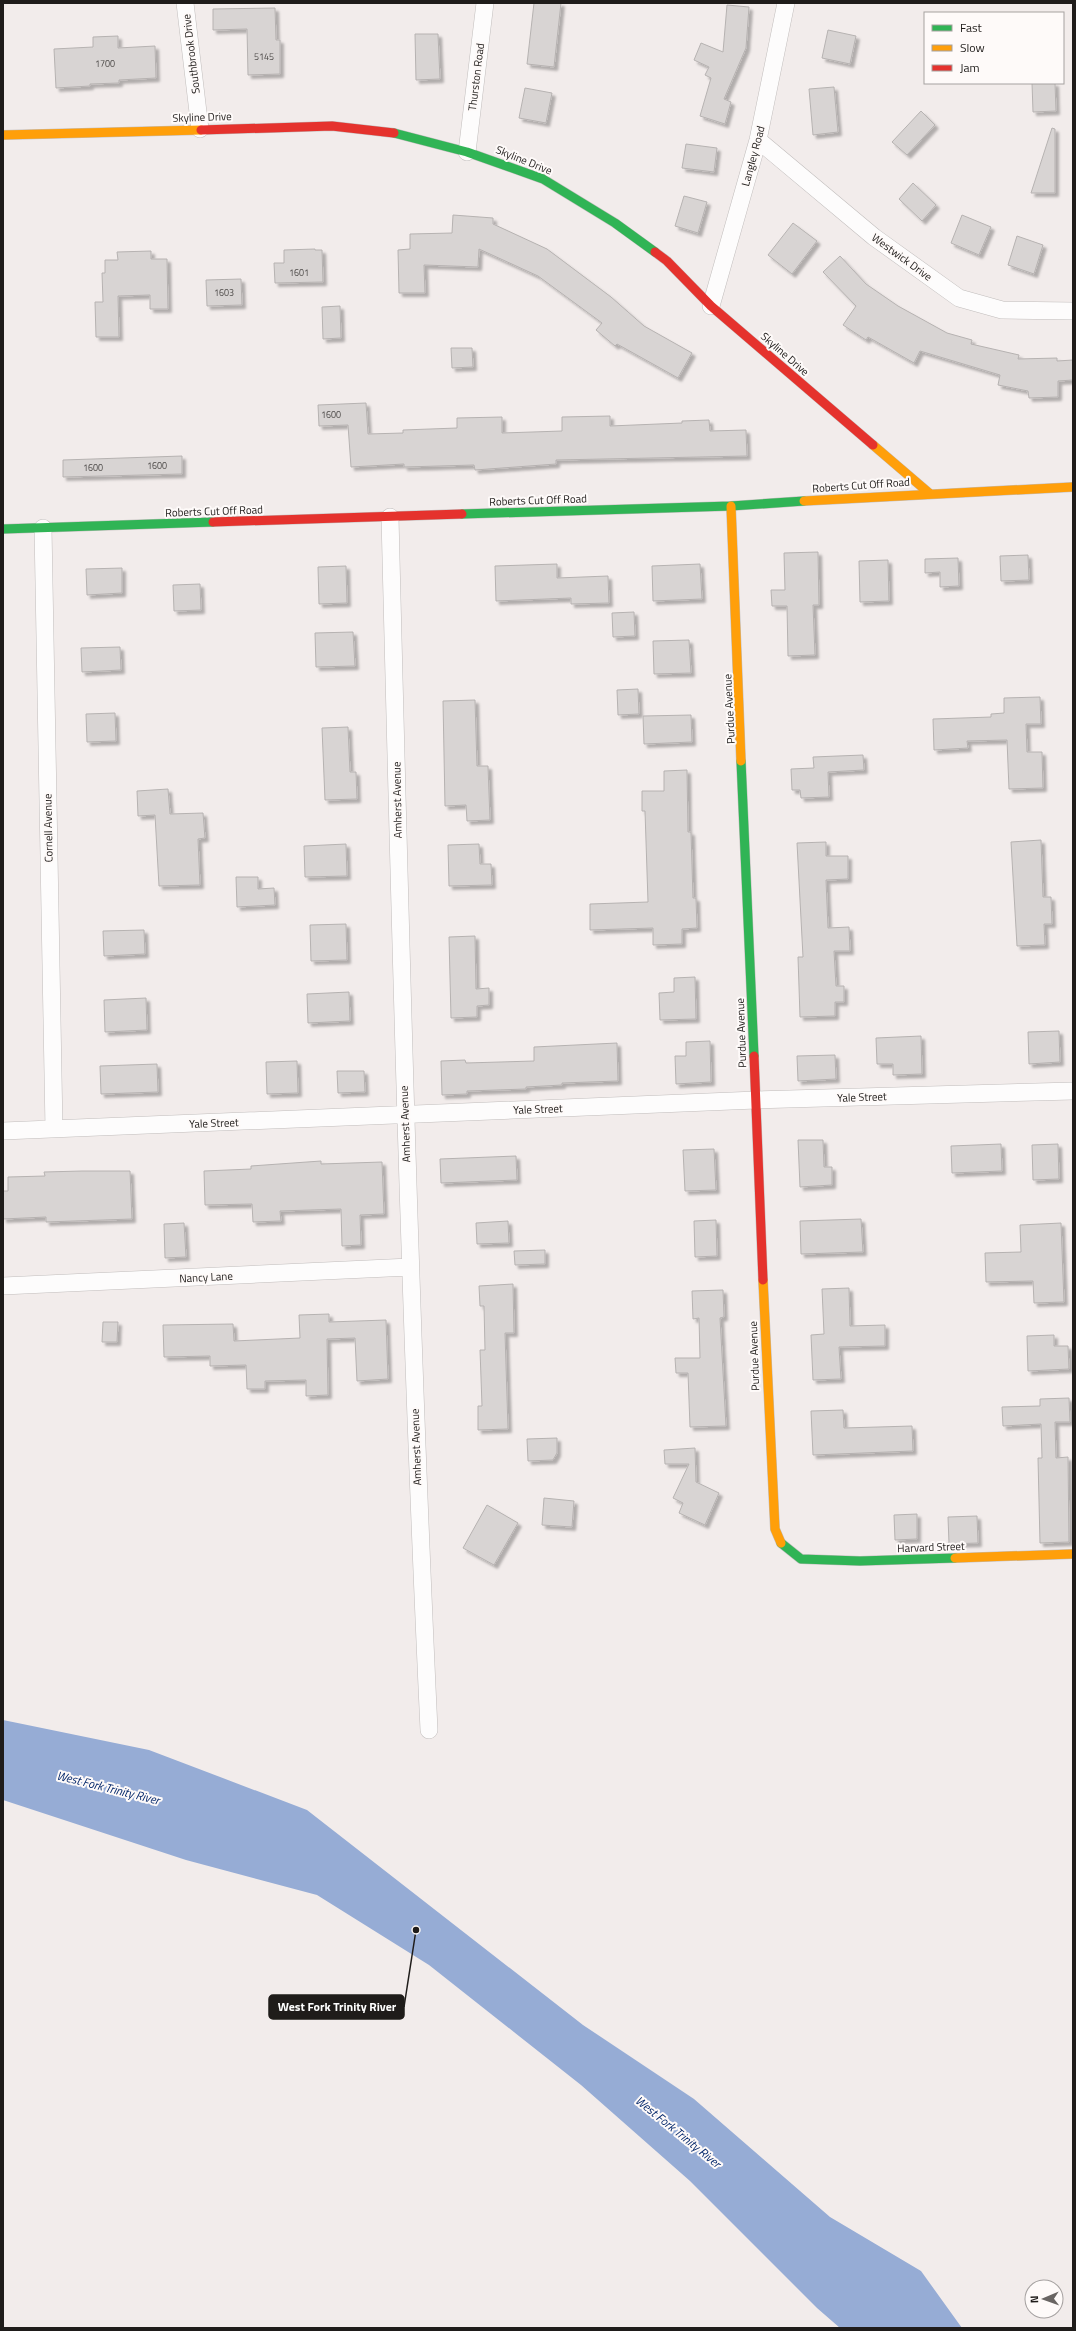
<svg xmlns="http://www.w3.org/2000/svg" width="1076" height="2331" font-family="'Titillium Web',sans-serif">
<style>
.water{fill:#96acd5}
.building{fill:#d8d4d3;stroke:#b6b2b1;filter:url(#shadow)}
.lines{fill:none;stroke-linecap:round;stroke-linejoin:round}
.street-casing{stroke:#c1bdbc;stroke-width:18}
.fast-casing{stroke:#c1bdbc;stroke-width:10}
.slow-casing{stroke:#c1bdbc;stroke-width:10}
.jam-casing{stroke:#c1bdbc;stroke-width:10}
.street{stroke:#fdfcfc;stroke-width:17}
.fast{stroke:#30b455;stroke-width:9}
.slow{stroke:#ff9f0a;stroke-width:9}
.jam{stroke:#e5322d;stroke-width:9}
.labels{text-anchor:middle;stroke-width:4;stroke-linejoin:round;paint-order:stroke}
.number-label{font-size:9px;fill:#4d4a48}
.street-label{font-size:11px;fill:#1f1c1a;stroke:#fefaf9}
.water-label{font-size:12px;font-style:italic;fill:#002569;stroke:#fefaf9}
.leader{fill:none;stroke:#1f1c1a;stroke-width:1.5}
.callout-dot{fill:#1f1c1a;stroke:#fefaf9;stroke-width:1.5}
.callout{fill:#1f1c1a;stroke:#1f1c1a;stroke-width:1.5}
.callout-label{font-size:12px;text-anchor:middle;font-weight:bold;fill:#fff}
</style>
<defs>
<filter id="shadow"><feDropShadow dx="3.5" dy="3.5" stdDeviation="1" flood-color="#0004"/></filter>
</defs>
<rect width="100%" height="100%" fill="#f2eceb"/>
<path class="water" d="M3,1720L149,1750L307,1810L583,2025L694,2099L830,2217L921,2271L962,2328H840L817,2308L690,2181L581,2085L429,1965L317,1895L186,1860L3,1800Z"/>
<path class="building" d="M534,3H561L554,67L527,64Z
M727,5L749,7L746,48L724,99L731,102L725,124L700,116L711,78L705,75L709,67L694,60L701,43L723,52Z
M275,8L276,40H280V74L248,75L247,29L213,30V9Z
M828,30L856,36L850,64L822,58Z
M415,34H438L440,79L416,80Z
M118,36V48L155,46L156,78L119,80V83L90,84V86L56,88L54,49L93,47V37Z
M1032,83H1055L1056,111L1033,112Z
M834,87L838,132L813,135L809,89Z
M525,88L552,93L546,123L519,118Z
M921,111L935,125L907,155L892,142Z
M1052,128L1055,129V193H1031Z
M686,144L717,148L714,172L682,168Z
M913,183L936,205L922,221L899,199Z
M684,196L707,202L698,233L675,226Z
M453,215L493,218V224L547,249L611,297L644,326L692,353L678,378L617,344L615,346L596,330L602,323L538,276L479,249L478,267L424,265L425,293H399L398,250L410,249V234L452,233Z
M962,215L991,227L979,255L951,243Z
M793,223L817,241L792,274L768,255Z
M1017,236L1043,245L1034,274L1008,265Z
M315,249V250H322L323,282L275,283L274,263H284V250Z
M151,251V259H167L168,309H150V295L118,296L119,337H96L95,302H103L102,273H105V260H118L117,252Z
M840,256L866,284L898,306L947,333L972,340L971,344L1019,355L1018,359L1057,358V361L1073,360V380L1058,381V397L1029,398L1028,391L998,385L1000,375L920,351L914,363L868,337L866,340L843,325L856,306L823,272Z
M241,279L242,305L207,306L206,280Z
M340,306L341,338L323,339L322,307Z
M451,348H472L473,367L452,368Z
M366,403L368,434L403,433V430L457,428V418L502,417V433L562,431V417L610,416V426L682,423V421L709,420L710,431L746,430L747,456L556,460V464L475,470L474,465L404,467V464L351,467L348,425L319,426L318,405Z
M182,456V474L63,477V460Z
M818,552L819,605H813L815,655L788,656L787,606H772L771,590H785L784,553Z
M1028,555L1029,580L1001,581L1000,556Z
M958,558L959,586L940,587V572L925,573V559Z
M888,560L889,601L860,602L859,561Z
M557,564V578L608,576L609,603L571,604V598L496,601L495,566Z
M700,564L702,599L653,601L652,566Z
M346,566L347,603L319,604L318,567Z
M122,568V593L87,595L86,569Z
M200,584L201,610L174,611L173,585Z
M634,612L635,636L613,637L612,613Z
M353,632L355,666L316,667L315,633Z
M689,640L691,673L654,674L653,641Z
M120,647L121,670L82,672L81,648Z
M638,689L639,714L618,715L617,690Z
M1040,697L1041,724H1026L1027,752H1042L1043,788L1009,789L1007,740L967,741L968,748L934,750L933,719L991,717V714L1004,713V698Z
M475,700L477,766H488L490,820L467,821L466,805L445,806L443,701Z
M115,713L116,741L87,742L86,714Z
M691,715L692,742L644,744L643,716Z
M348,727L350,772H356L357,799L325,800L322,728Z
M863,755L864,770L828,772L829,797L801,798L800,790H792L791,769L814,768L813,757Z
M687,770L688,832H691L693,898H696L697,928L682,929V944L653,945V928L590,930V904L648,902L645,811H642V791H664V771Z
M168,789L170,814L203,813L205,838L198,839L200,885L159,886L155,815L138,816L137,791Z
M1041,840L1043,897H1051L1052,924H1044L1045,945L1017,946L1011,842Z
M826,842V856H848V879L826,880L828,928L849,927L850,951H834L836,986H844V1002H835V1016L800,1017L798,957H803L797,843Z
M346,844L347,876L305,877L304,846Z
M479,844L480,864H491L492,885L449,886L448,845Z
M236,877H258V889L274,888L275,905L237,907Z
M346,924L347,960L311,961L310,925Z
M144,930L145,954L104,956L103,931Z
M475,936L476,989L489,988V1005L477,1006V1017L451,1018L449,937Z
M695,977L696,1019L660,1020L659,993L674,992V978Z
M349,992L350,1021L308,1023L307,994Z
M146,998L147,1030L105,1032L104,1000Z
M1059,1031L1060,1062L1029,1064L1028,1032Z
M921,1036L922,1074L893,1075V1064H877L876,1038Z
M710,1041L711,1082L676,1084L675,1056H686V1042Z
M617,1043L618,1081L562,1083V1085L526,1087V1089L467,1091V1094L442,1095L441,1061L465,1060L466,1063L534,1061V1047Z
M835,1055L836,1079L798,1081L797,1056Z
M297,1061L298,1093L267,1094L266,1062Z
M157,1064L158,1092L101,1094L100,1066Z
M337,1071H364L365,1092L338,1093Z
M798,1140H823L824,1167H832V1185L800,1187Z
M1001,1144L1002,1171L952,1173L951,1146Z
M1058,1144L1059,1179L1033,1180L1032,1145Z
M714,1149L716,1190L685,1191L683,1150Z
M516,1156L517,1180L441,1183L440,1159Z
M321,1161V1164L382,1162L384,1214L360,1215L361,1245L342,1246L341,1209L280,1211L281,1221L253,1222L252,1204L205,1205L204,1171L251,1169V1166Z
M82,1171H130L132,1219L46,1222V1217L3,1219V1191H8V1177L45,1176L44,1172Z
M861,1219L863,1252L801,1254L800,1221Z
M716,1220L717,1256L695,1257L694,1221Z
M508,1221L509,1243L477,1244L476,1223Z
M184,1223L186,1257L165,1258L164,1224Z
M1061,1223L1064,1302L1034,1303L1033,1281L986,1282L985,1253L1021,1252L1020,1225Z
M545,1250V1264L515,1265L514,1251Z
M513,1284L514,1333H505L508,1429L478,1430V1406H482L480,1350H485L484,1306H480L479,1286Z
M849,1288L850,1326L885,1325V1346L839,1347L841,1379L813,1380L811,1335L824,1334L822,1289Z
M723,1290L724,1317L720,1318L726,1426L690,1427L688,1373H676L675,1358H700L699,1318L693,1319L692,1291Z
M329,1314V1322L386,1320L388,1379L357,1381L355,1338L327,1339L328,1395L306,1396V1380L265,1381V1389H247L246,1365L210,1366V1356L164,1357L163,1325L233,1324L234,1341L300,1338L299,1315Z
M103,1322H118L117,1342H102Z
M1054,1335V1346H1068L1069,1369L1028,1371L1027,1336Z
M1069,1398L1070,1422H1055L1056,1458L1068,1457L1069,1542L1040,1543L1038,1458H1042L1041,1424L1003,1426L1002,1407L1040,1406V1399Z
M843,1410L844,1428L912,1426L913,1451L813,1455L811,1411Z
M557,1438V1453L553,1460L528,1461L527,1439Z
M695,1448L696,1482L719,1493L705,1525L679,1513L683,1503L673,1498L689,1464H665L664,1450Z
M544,1498L574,1501L572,1527L542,1525Z
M487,1505L518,1523L494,1565L463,1548Z
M917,1514V1539L895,1540L894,1515Z
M977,1516L978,1543L949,1544L948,1517Z"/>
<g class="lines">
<g class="street-casing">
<path id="street" d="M185,3L200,129
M758,140L874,237L959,298L1002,310L1073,311
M467,152L485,3
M711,306L758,140L786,3
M390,517C400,922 410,1326 429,1730
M43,528L54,1129
M3,1131L756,1100L1073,1091
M3,1286L410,1267"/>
</g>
<g class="fast-casing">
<path id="fast" d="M394,133L467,152L543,179L615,223L655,252
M462,514L731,506L804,501
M3,529L213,522
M741,761L754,1056
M781,1543L801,1559L860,1561L955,1558"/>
</g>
<g class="slow-casing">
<path id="slow" d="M3,135L201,130
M873,445L929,493
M804,501L1073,487
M731,506L741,761
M763,1280L775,1529L781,1543
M955,1558L1073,1554"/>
</g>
<g class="jam-casing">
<path id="jam" d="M201,130L332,126L394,133
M655,252L667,261L711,306L873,445
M213,522L462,514
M754,1056L763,1280"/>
</g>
<use href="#street" class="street"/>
<use href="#fast" class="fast"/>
<use href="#slow" class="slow"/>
<use href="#jam" class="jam"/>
</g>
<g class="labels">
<g class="number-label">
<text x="264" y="60">5145</text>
<text x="105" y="67">1700</text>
<text x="299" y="276">1601</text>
<text x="224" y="296">1603</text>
<text x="331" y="418">1600</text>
<text x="157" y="469">1600</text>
<text x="93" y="471">1600</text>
</g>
<g class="street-label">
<text transform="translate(191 54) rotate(-97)" y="4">Southbrook Drive</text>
<text transform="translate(476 77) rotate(-83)" y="4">Thurston Road</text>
<text transform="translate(202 117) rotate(-2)" y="4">Skyline Drive</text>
<text transform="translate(753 156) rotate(-75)" y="4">Langley Road</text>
<text transform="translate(524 160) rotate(22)" y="4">Skyline Drive</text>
<text transform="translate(902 257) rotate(36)" y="4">Westwick Drive</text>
<text transform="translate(785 354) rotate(41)" y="4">Skyline Drive</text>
<text transform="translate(861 485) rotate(-4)" y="4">Roberts Cut Off Road</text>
<text transform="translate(538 500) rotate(-2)" y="4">Roberts Cut Off Road</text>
<text transform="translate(214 511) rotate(-2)" y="4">Roberts Cut Off Road</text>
<text transform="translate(729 709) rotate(-93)" y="4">Purdue Avenue</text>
<text transform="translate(397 800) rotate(-91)" y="4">Amherst Avenue</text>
<text transform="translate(48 828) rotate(-91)" y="4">Cornell Avenue</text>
<text transform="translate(741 1033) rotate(-92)" y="4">Purdue Avenue</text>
<text transform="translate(862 1097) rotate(-2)" y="4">Yale Street</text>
<text transform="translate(538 1109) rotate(-2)" y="4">Yale Street</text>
<text transform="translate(214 1123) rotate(-2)" y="4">Yale Street</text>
<text transform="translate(405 1124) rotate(-92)" y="4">Amherst Avenue</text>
<text transform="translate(206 1277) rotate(-3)" y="4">Nancy Lane</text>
<text transform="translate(754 1356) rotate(-92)" y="4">Purdue Avenue</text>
<text transform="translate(416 1447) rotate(-92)" y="4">Amherst Avenue</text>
<text transform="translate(931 1547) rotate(-2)" y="4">Harvard Street</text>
</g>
<g class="water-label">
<text transform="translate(108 1788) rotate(14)" y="4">West Fork Trinity River</text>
<text transform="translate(678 2132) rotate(39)" y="4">West Fork Trinity River</text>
</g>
</g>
<path class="leader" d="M416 1930L404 2007"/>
<circle class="callout-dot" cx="416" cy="1930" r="4"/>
<rect class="callout" x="269" y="1995" width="135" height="24" rx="4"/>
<g class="callout-label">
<text x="337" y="2011">West Fork Trinity River</text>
</g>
<rect width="1076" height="2331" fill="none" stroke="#1f1c1a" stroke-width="8"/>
<rect x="924" y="12" width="140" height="72" fill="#fefaf9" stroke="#a5a1a0"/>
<rect x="932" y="25" width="20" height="6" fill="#30b455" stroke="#a5a1a0"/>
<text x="960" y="32" font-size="12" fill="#1f1c1a">Fast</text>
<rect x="932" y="45" width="20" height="6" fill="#ff9f0a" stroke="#a5a1a0"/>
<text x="960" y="52" font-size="12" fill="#1f1c1a">Slow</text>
<rect x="932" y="65" width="20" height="6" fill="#e5322d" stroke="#a5a1a0"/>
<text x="960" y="72" font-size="12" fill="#1f1c1a">Jam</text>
<g transform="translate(1044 2299) rotate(268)"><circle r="19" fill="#fefaf9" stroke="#a5a1a0"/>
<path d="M0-3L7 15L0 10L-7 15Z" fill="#696563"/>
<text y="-6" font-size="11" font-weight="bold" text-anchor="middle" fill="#1f1c1a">N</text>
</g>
</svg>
